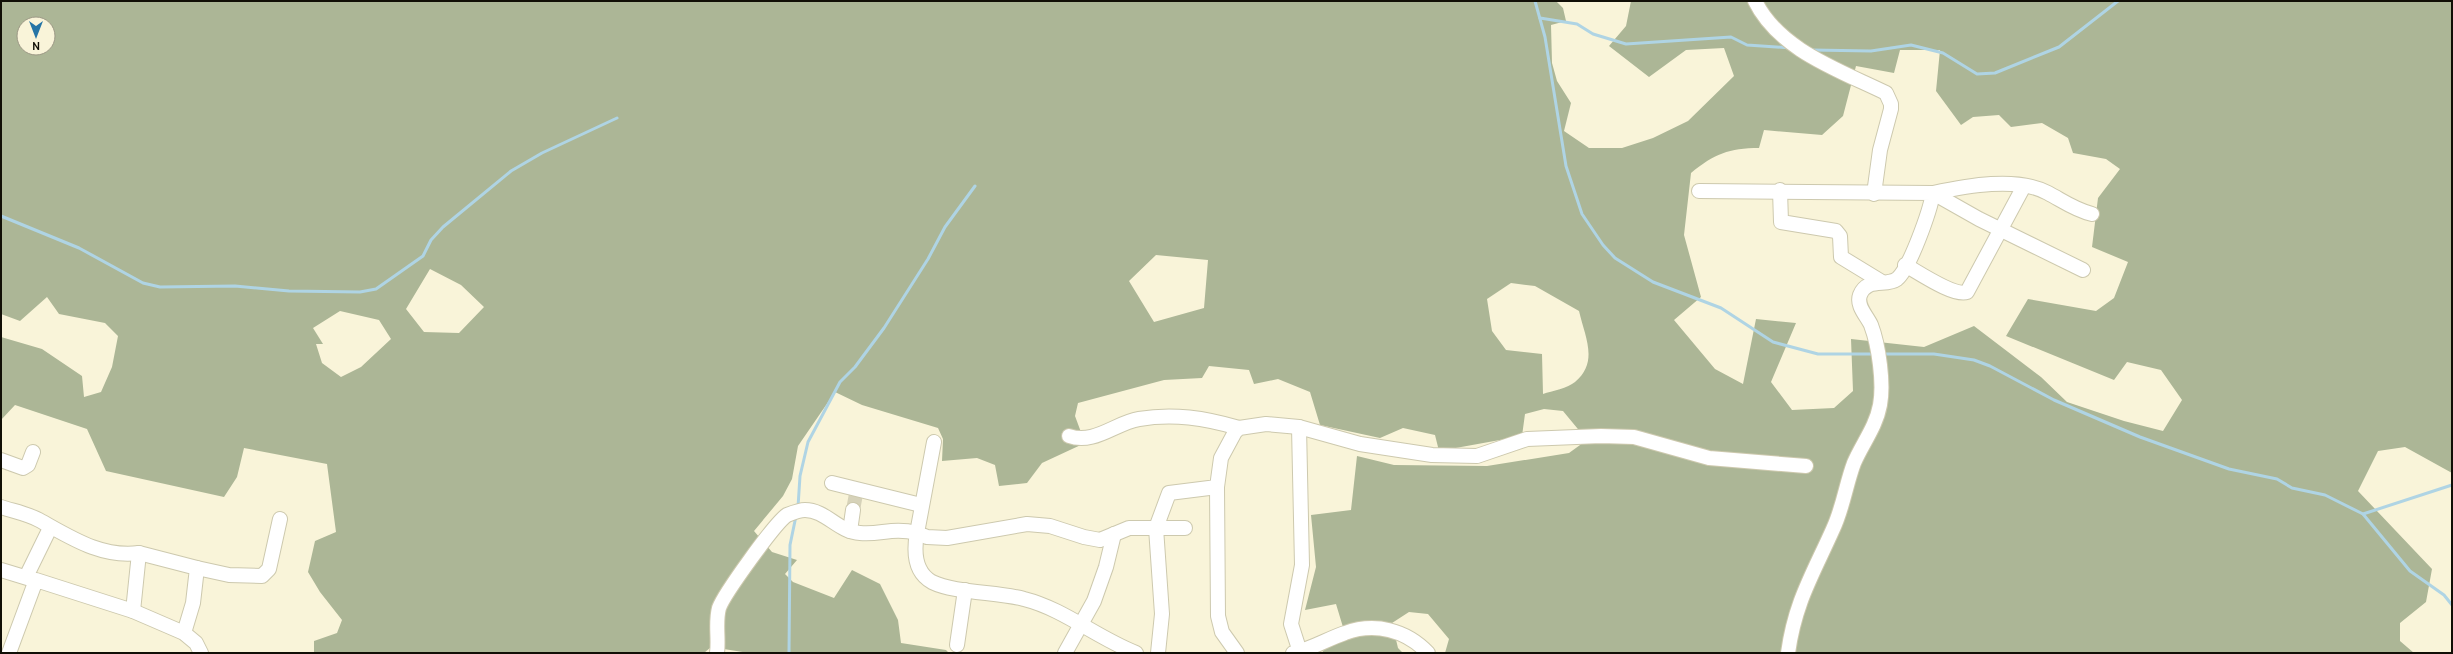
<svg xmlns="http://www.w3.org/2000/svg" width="2453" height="654" viewBox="0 0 2453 654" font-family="Cabin,sans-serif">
  <rect width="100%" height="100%" fill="#f9f4d9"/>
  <path fill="#acb696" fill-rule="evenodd" d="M 1,1 L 1556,1 L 1563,8 L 1566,21 L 1551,25 L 1552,63 L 1557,81 L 1571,103 L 1564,131 L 1589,148 L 1622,148 L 1653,138 L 1688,121 L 1734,76 L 1724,48 L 1686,50 L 1649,77 L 1609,46 L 1626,26 L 1631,1 L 2452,1 L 2452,473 L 2405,447 L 2378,451 L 2358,491 L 2432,569 L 2426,602 L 2400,623 L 2400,641 L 2414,653 L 1445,653 L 1449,639 L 1428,614 L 1409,612 L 1392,623 L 1398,648 L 1403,653 L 1322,653 L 1324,649 L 1346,637 L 1336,604 L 1305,610 L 1316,567 L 1311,515 L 1351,510 L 1357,456 L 1394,465 L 1487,466 L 1569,453 L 1587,440 L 1563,411 L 1544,409 L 1525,414 L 1522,436 L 1439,451 L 1435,435 L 1403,428 L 1380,438 L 1320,425 L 1310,392 L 1278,379 L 1254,384 L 1249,370 L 1209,366 L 1202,378 L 1164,380 L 1078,403 L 1075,416 L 1085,443 L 1042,463 L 1027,483 L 999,486 L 995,465 L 977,458 L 942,461 L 943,439 L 938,428 L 862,405 L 835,392 L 798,446 L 792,479 L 783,496 L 754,531 L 772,552 L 797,560 L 785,574 L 793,582 L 834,598 L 852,570 L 880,584 L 898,620 L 901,643 L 946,650 L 949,653 L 749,653 L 711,647 L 704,653 L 314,653 L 314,641 L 337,633 L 342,620 L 320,592 L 308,572 L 315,541 L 336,532 L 327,464 L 244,448 L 237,477 L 224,497 L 106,471 L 87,429 L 15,405 L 1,420 L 1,337 L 42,349 L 82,376 L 84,397 L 101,392 L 112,367 L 118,336 L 105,323 L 59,314 L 47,297 L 20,321 L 1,314 ZM 24,24 L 48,24 L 48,48 L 24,48 ZM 1900,50 L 1940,50 L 1936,91 L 1961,125 L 1973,117 L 1999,115 L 2011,127 L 2042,123 L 2068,138 L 2073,153 L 2106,159 L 2120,169 L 2098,198 L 2092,247 L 2128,262 L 2114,298 L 2096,311 L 2028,299 L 2006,336 L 2114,380 L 2127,362 L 2161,370 L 2182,400 L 2163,431 L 2124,421 L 2067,402 L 2041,377 L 1974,326 L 1924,347 L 1851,339 L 1853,391 L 1834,408 L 1792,410 L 1771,382 L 1796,323 L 1756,319 L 1743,384 L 1715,369 L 1674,320 L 1701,297 L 1684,235 L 1691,173 C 1714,154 1729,148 1759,148 L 1764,130 L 1822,135 L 1843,116 L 1856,66 L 1894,73 ZM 1156,255 L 1208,260 L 1204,308 L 1154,322 L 1129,281 ZM 430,269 L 461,285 L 484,307 L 459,333 L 424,332 L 406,309 ZM 1511,283 L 1535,286 L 1579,311 C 1585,337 1599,362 1575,382 C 1568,388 1552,391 1543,394 L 1542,354 L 1506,350 L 1492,331 L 1487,299 ZM 340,311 L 379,320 L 391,339 L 361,367 L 341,377 L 322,363 L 316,344 L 323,344 L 313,328 Z"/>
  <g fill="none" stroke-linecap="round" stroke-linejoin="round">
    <g stroke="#afd4e4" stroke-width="3">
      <polyline points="1535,1 1545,37 1566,166 1582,214 1603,245 1615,258 1653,282 1721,308 1773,342 1818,354 1874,354"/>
      <polyline points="1540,18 1577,24 1593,34 1626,44 1731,37 1747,45 1791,48"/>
      <polyline points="1812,50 1871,51 1911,45 1943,53 1977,74 1995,73 2059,47 2118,1"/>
      <polyline points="1,216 79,248 143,283 160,287 235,286 289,291 360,292 376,289 423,256 431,240 443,227 511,171 542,153 617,118"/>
      <polyline points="1881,354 1934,354 1974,360 1990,366 2054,400 2140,437 2229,469 2277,479 2292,488 2325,495 2363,514 2410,571 2444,595 2452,605"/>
      <polyline points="798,507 800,476 808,442 840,382 855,367 884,328 928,259 945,227 975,186"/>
      <polyline points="2363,514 2452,485"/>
      <polyline points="789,653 790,545 796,516"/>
    </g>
    <polyline stroke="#d6d2b9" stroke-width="14" stroke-dasharray="14 7" stroke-linecap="butt" points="853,510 856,494"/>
    <g stroke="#cdc9ae" stroke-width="16">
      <g id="minor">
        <path d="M 1755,1 C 1779,50 1839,70 1886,93 L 1891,104 L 1891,109 L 1880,150 L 1874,194"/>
        <polyline points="1780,190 1781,222 1836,231 1840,236 1841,257 1882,282"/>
        <path d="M 1699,191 L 1933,193 C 1930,211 1910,268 1897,279 C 1886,287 1867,277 1860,295 C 1856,306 1867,316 1871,325 C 1879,346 1884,384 1880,405 C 1876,427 1862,444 1854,463 C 1846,484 1843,508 1833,529 C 1813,574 1795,602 1788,653"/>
        <polyline points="1933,193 1979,219 2083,270"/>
        <path d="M 1933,193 C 1966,186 2017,176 2048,193 C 2063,201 2075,210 2092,214"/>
        <path d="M 1905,265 C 1918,272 1954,297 1967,292 L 2024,186"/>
        <polyline points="1299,427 1302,565 1291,624 1300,652"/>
        <path d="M 1069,436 C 1094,445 1115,423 1139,419 C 1173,413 1205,418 1239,428"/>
        <polyline points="934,442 917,533 927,537 947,538 1027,524 1050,526 1084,537 1100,540 1129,528 1156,528 1169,493 1217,487 1221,458 1235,432 1239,428 1266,424 1299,427 1360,444 1432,455 1477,456 1527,439 1601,436 1634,437 1709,458 1806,466"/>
        <polyline points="1,460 23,468 28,465 33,452"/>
        <polyline points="832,483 921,505"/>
        <polyline points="1217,487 1218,616 1222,632 1237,653"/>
        <path d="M 1,507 C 13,511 28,514 39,520 C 70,537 101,558 139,553 L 197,568 L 193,603 L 184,633"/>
        <polyline points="850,531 853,510"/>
        <polyline points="197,568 229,575 262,576 269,569 280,519"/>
        <polyline points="1,570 34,580"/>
        <polyline points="26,577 50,528"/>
        <polyline points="133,611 139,553"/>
        <polyline points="957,645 965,590"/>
        <polyline points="9,653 36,580 133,611 184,633 196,643 201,653"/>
        <path d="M 717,653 C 719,638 715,623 719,608 C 724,594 775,523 787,515 C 792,513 800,510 805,510 C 826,510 838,532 860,533 C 881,535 892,527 917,533 C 914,550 914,572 932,582 C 954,593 999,592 1024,599 C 1064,609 1097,638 1136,653"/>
        <polyline points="1065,653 1094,601 1106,567 1114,534"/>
        <polyline points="1158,653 1162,614 1156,528 1185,528"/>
        <path d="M 1293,653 C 1312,649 1327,639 1345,633 C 1375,622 1406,630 1428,653"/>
      </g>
    </g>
    <use href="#minor" stroke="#fff" stroke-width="14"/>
  </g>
  <rect width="2453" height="654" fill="none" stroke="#110f06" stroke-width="4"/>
  <g transform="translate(36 36) rotate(180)"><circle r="19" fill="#f9f4d9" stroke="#9c9885"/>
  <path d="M0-3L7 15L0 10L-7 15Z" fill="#2675a6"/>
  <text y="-6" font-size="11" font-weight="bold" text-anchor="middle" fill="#110f06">N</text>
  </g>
</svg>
